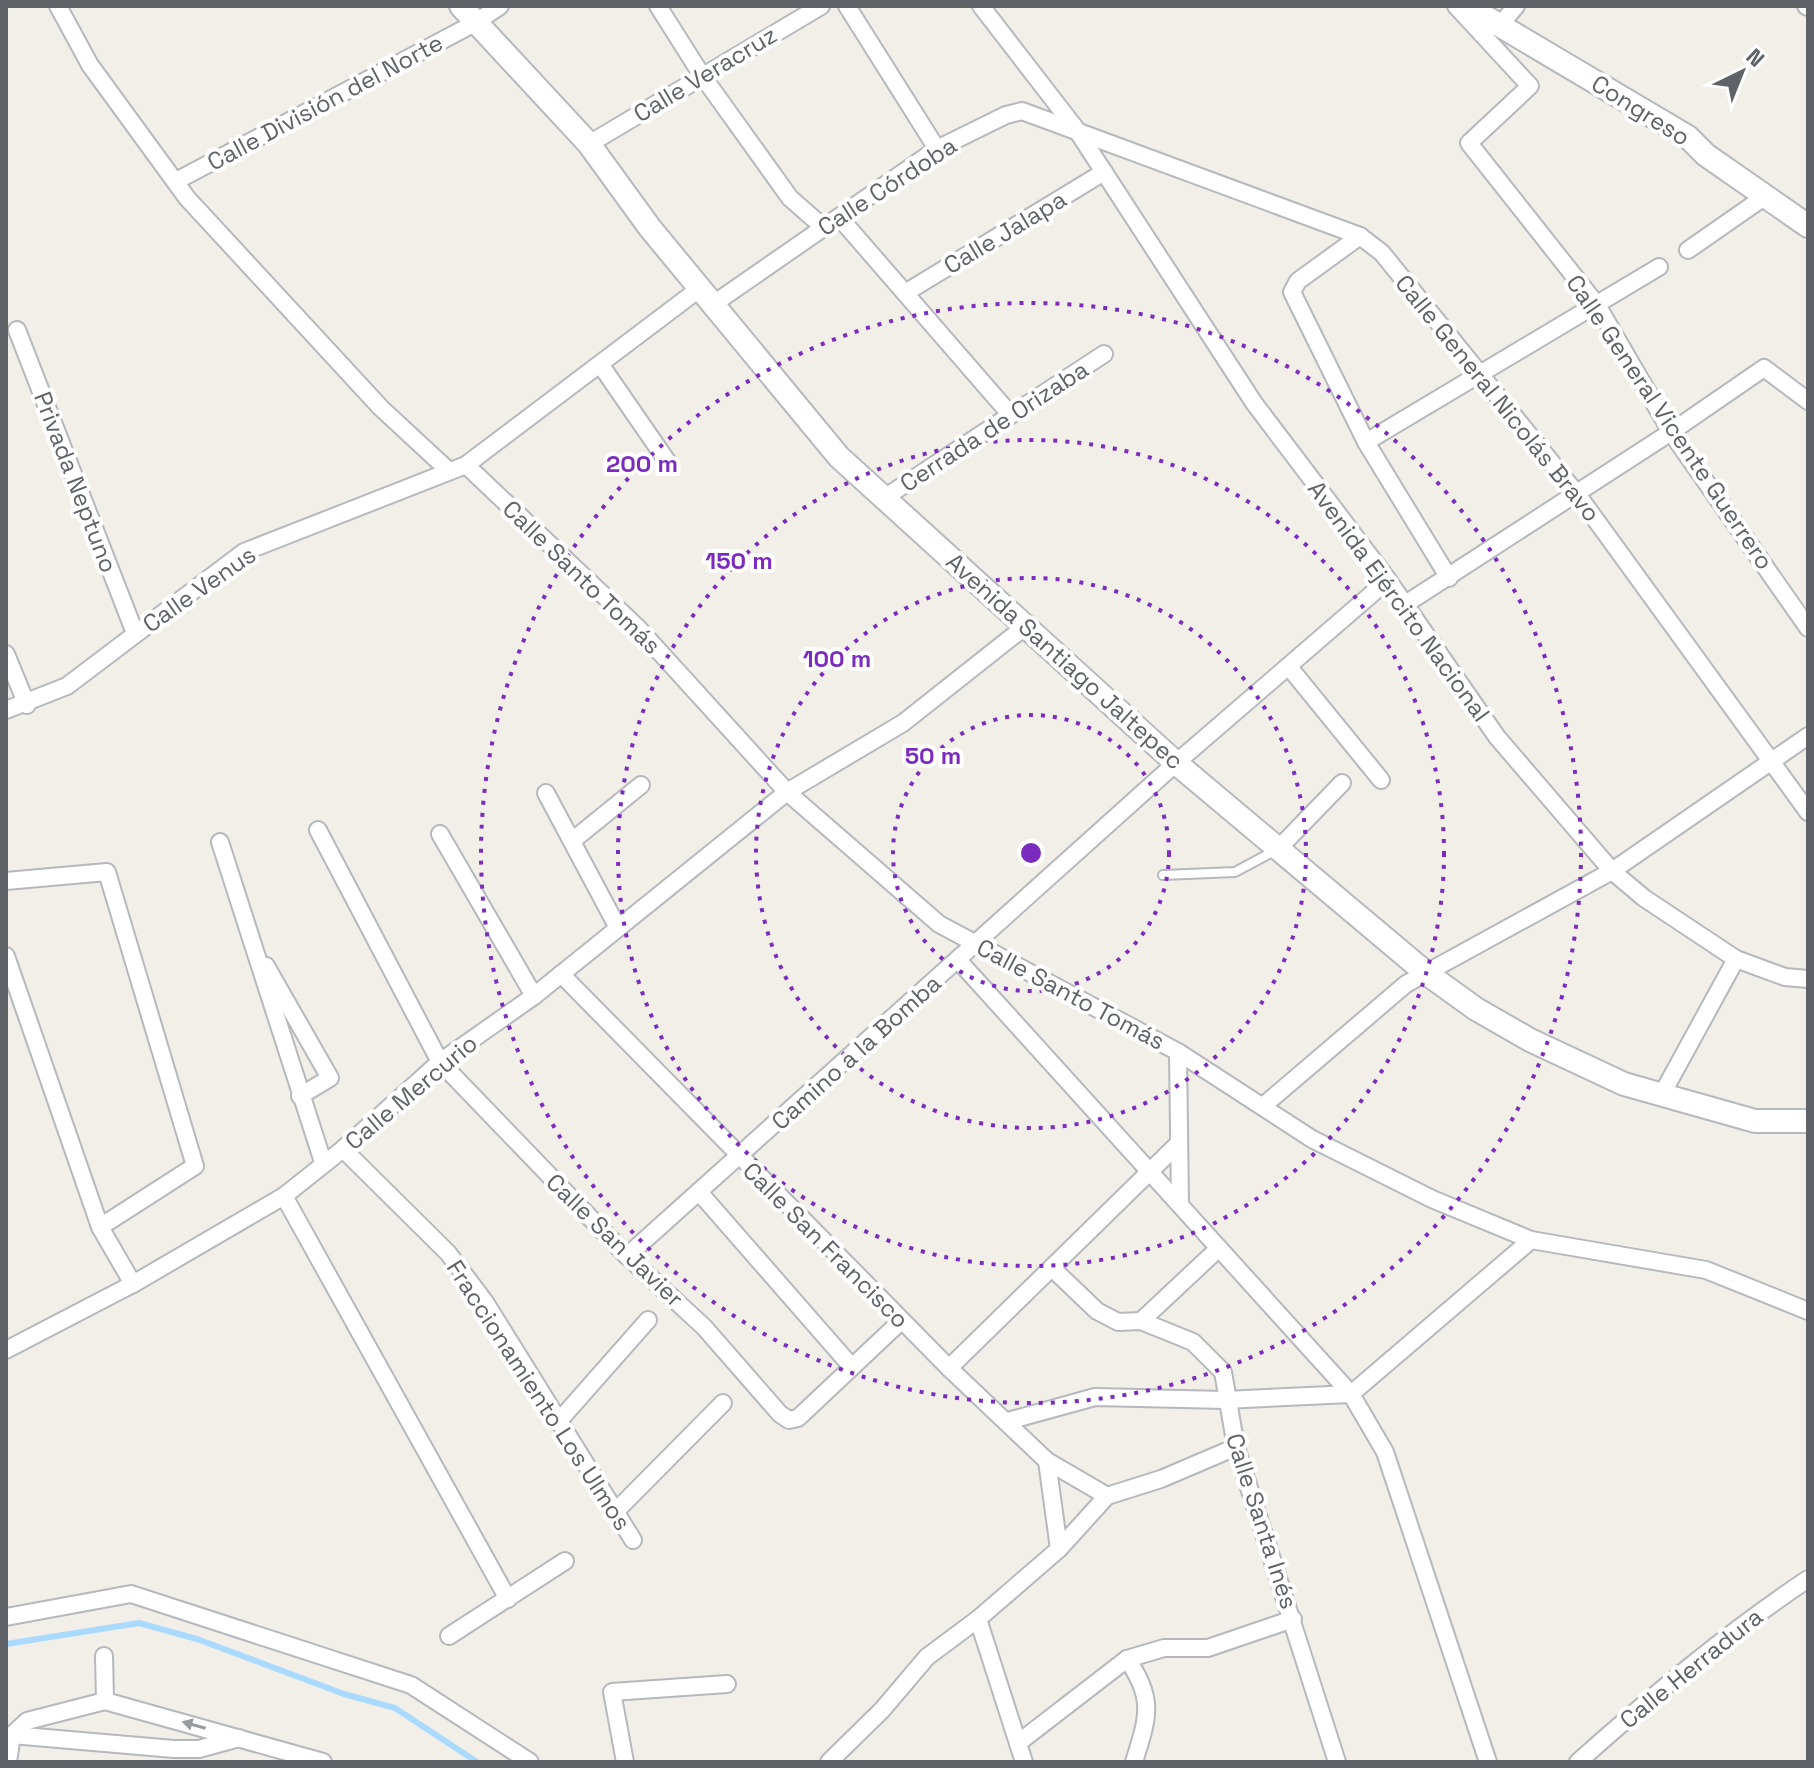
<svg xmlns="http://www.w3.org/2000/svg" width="1814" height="1768" viewBox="0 0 1814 1768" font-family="'Space Grotesk',sans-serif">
  <rect width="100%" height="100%" fill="#f1efe8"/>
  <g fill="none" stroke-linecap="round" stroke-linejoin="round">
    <polyline stroke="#aadaff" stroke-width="6" points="6,1644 139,1623 197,1639 344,1694 395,1708 477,1762"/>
    <g stroke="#b5b8bc" stroke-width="12">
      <polyline id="service" points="1163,875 1235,872 1276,850"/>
    </g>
    <g stroke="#b5b8bc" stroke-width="20">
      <g id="minor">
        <polyline points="58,6 90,65 187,198 381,408 449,471"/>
        <polyline points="658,6 701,74 790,198 823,227"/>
        <polyline points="847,6 937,149"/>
        <polyline points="981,6 1076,129 1254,403 1388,580 1497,737 1612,871 1644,898 1736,959 1785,977 1808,979"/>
        <polyline points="1456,6 1530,86 1469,143 1597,305 1671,432 1808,628"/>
        <polyline points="1806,6 1808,7"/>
        <polyline points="1501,24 1516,6"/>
        <polyline points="589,144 821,6"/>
        <polyline points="176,181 475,23 500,6"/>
        <polyline points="839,217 1009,413"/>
        <polyline points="1360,236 1298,281 1292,292 1366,442 1449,578"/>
        <polyline points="1688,250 1767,195"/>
        <polyline points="905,293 1104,172"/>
        <polyline points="712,305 937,149 1006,115 1022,111 1360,236 1382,253 1577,494 1808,812"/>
        <polyline points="17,330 135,633"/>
        <polyline points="600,364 669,464"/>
        <polyline points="1366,442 1659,267"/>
        <polyline points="466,465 637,627 787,792 939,924 1178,1052 1312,1139 1432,1199 1531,1240 1706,1270 1808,1311"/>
        <polyline points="884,498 1104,354"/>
        <polyline points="1404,605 1671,432 1764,368 1808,401"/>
        <polyline points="6,654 27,705"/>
        <polyline points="1289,667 1381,780"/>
        <polyline points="6,710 67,686 244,552 466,465 699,289"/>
        <polyline points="546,793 618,928"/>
        <polyline points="318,830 440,1062 627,1256 704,1327 780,1414 789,1420 798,1418 901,1321"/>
        <polyline points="440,834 534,996"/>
        <polyline points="572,841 641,785"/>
        <polyline points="220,842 323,1162"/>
        <polyline points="1278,849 1342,783"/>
        <polyline points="6,881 107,872 195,1166 100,1227"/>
        <polyline points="6,956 100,1227 133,1284"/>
        <polyline points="958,960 1351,1394 1385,1452 1488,1762"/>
        <polyline points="266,966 330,1078 300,1096"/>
        <polyline points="561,974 949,1368 1047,1461 1107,1496"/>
        <polyline points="1178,1052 1180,1204"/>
        <polyline points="1661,1096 1736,959"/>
        <polyline points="1263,1106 1406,984 1612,871 1808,736"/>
        <polyline points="343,1149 448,1253 485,1302 633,1540"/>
        <polyline points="699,1192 851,1366"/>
        <polyline points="284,1196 508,1599"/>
        <polyline points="627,1256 1176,763 1388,580"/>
        <polyline points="1052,1268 1097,1311 1118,1322 1141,1321 1193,1342 1223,1372 1236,1447 1337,1762"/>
        <polyline points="1141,1321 1219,1248"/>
        <polyline points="6,1350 133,1284 284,1196 343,1149 440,1062 534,996 787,792 903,723 1027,625"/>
        <polyline points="949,1368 1179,1143"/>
        <polyline points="1008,1421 1095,1397 1225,1400 1351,1394 1531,1240"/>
        <polyline points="558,1422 648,1320"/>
        <polyline points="1047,1461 1059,1549"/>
        <polyline points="615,1512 723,1403"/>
        <polyline points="6,1617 131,1594 411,1685 530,1762"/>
        <polyline points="978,1619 1024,1762"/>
        <polyline points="449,1636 565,1561"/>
        <polyline points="104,1656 105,1701"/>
        <path d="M 1127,1659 C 1155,1699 1148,1717 1134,1762"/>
        <polyline points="12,1735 174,1749 199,1749 239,1738"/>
        <polyline points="1018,1743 1127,1659 1164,1648 1208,1648 1293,1619"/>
        <polyline points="8,1762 12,1735 27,1721 105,1701 323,1762"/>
        <polyline points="625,1762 612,1692 727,1684"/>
        <polyline points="829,1762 882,1710 927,1657 978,1619 1059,1549 1107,1496 1161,1479 1236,1447"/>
        <path d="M 1578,1762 C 1651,1697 1727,1633 1808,1579"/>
      </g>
    </g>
    <g stroke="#b5b8bc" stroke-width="26">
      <g id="tertiary">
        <polyline points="461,6 589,144 650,228 839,457 1176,763 1426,973 1476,1009 1530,1040 1624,1084 1755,1121 1808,1121"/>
        <polyline points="1467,6 1688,137 1706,155 1808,226"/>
      </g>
    </g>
    <use href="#service" stroke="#fff" stroke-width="8"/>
    <use href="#minor" stroke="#fff" stroke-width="16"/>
    <use href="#tertiary" stroke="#fff" stroke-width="22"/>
  </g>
  <defs><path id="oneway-solid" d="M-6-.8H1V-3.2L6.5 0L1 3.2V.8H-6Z" transform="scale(2)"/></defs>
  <use fill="#979a9d" href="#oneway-solid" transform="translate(194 1725) rotate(-164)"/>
  <g fill="none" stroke="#7b2cbf" stroke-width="4" stroke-dasharray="4 8">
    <circle cx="1031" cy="853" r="138"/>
    <circle cx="1031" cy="853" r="275"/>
    <circle cx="1031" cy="853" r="413"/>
    <circle cx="1031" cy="853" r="550"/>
  </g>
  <g text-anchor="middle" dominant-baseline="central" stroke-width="8" stroke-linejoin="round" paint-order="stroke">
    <g font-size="24" fill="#5f6368" stroke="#fff">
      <text transform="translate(705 74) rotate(-31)">Calle Veracruz</text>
      <text transform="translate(325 102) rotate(-28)">Calle División del Norte</text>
      <text transform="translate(1641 110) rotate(32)">Congreso</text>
      <text transform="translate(887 186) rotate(-33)">Calle Córdoba</text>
      <text transform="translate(1005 232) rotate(-31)">Calle Jalapa</text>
      <text transform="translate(1498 398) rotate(51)">Calle General Nicolás Bravo</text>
      <text transform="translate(1670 422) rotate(56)">Calle General Vicente Guerrero</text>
      <text transform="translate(994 426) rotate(-33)">Cerrada de Orizaba</text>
      <text transform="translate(76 482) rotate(69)">Privada Neptuno</text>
      <text transform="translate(582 577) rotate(44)">Calle Santo Tomás</text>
      <text transform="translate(199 589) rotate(-35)">Calle Venus</text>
      <text transform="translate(1399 601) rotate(54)">Avenida Ejército Nacional</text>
      <text transform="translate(1065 661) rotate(42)">Avenida Santiago Jaltepec</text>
      <text transform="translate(1071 994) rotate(28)">Calle Santo Tomás</text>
      <text transform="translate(856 1052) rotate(-42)">Camino a la Bomba</text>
      <text transform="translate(411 1092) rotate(-40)">Calle Mercurio</text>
      <text transform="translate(615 1240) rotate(44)">Calle San Javier</text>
      <text transform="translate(826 1245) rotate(45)">Calle San Francisco</text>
      <text transform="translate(539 1395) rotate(57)">Fraccionamiento Los Ulmos</text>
      <text transform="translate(1262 1521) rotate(72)">Calle Santa Inés</text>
      <text transform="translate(1691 1668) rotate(-39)">Calle Herradura</text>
    </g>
  </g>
  <circle cx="1031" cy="853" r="12" fill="#7b2cbf" stroke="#fff" stroke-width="4"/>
  <g font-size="24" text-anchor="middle" font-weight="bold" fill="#7b2cbf" stroke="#fff" stroke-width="8" stroke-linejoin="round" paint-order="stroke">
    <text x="642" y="472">200 m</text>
    <text x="739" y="569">150 m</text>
    <text x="837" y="667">100 m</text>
    <text x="933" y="764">50 m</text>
  </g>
  <rect width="1814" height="1768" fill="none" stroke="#5f6368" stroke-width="16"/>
  <g transform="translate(1742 72) rotate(43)" stroke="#ffffff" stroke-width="6" paint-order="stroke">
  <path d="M0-6L14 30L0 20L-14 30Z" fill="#5f6368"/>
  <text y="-12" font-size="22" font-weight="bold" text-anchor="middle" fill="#5f6368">N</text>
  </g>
</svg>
